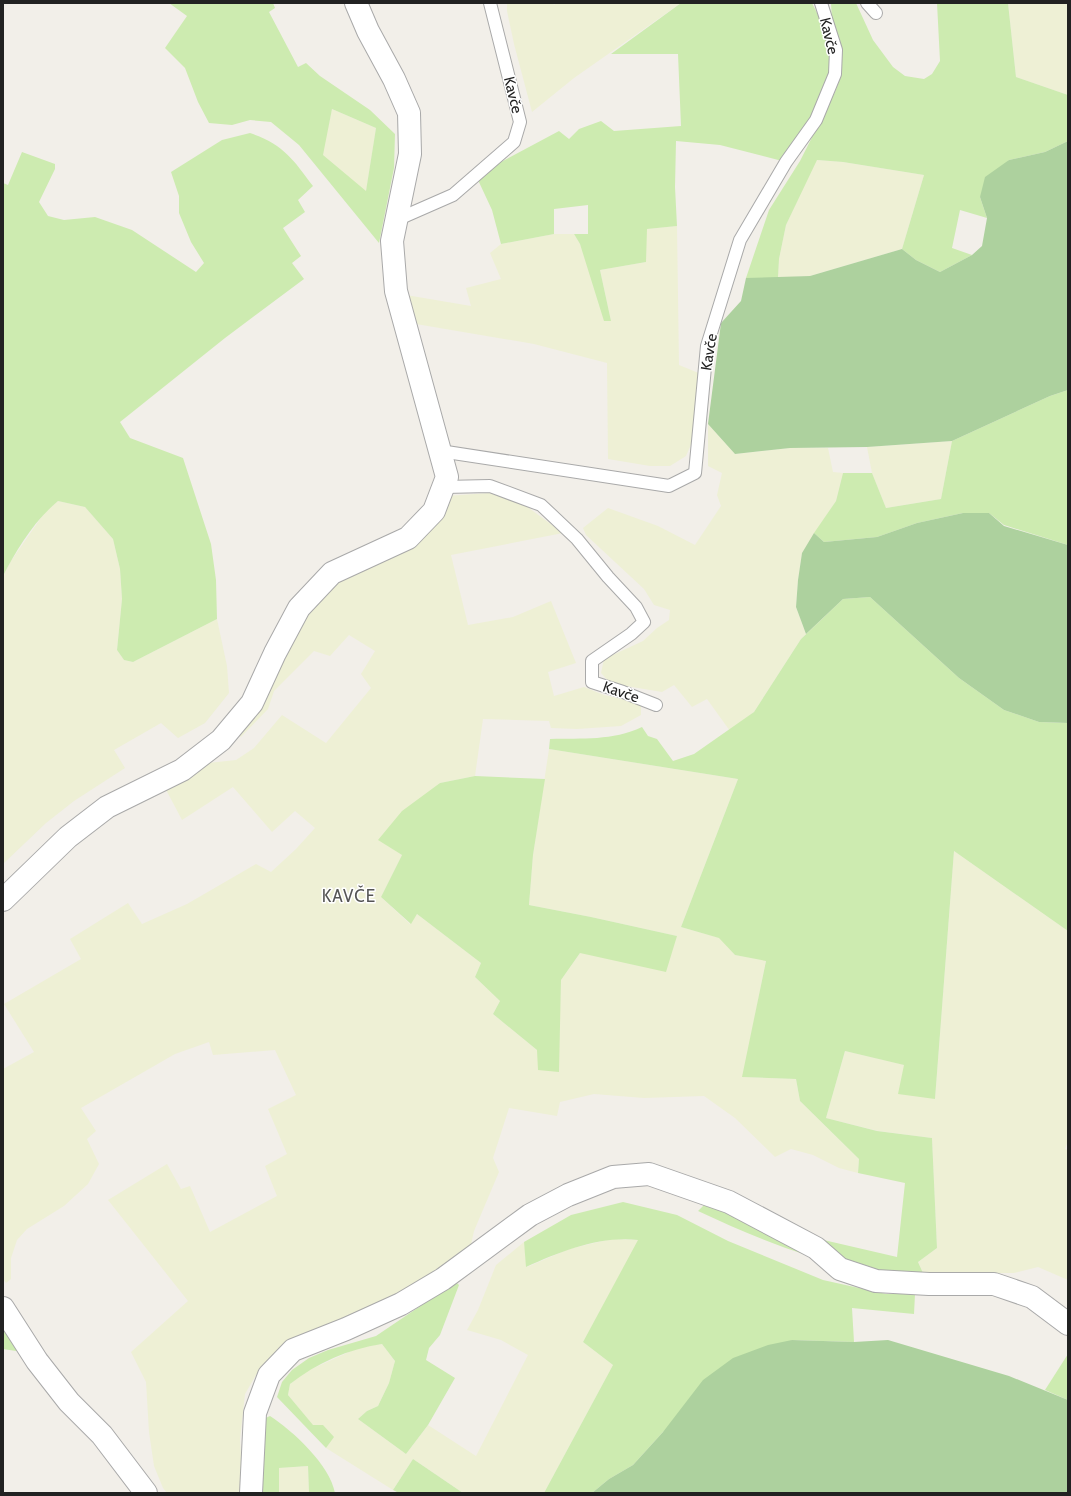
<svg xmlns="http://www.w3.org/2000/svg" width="1071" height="1496" viewBox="0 0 1071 1496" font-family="Cabin,sans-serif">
  <rect width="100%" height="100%" fill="#f2efe9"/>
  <g fill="#eef0d5">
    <polygon points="507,3 553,3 554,5 556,3 681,3 574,78 532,112 514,44 507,11"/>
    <polygon points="1008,3 1068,3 1068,95 1016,77"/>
    <polygon points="332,109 376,128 366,192 322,155"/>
    <polygon points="816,160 843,162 924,175 902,249 810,276 778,278 779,259 786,225"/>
    <polygon points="677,226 679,365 701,374 696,433 686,456 670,466 650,466 608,459 607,363 534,344 416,324 406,295 471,306 466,288 501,279 490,253 501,244 554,234 574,234 580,244 611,321 600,270 646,262 646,229"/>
    <polygon points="708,424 735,454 790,448 828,448 833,472 843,473 836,501 802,553 798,580 796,607 806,634 801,639 754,712 730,731 707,699 692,707 674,685 662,692 626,686 610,683 601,673 604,659 643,641 657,628 669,620 670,610 654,605 644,589 586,535 583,528 608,508 658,526 695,545 721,506 717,495 722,473 708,466"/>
    <polygon points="952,441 941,499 886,508 872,473 867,447"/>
    <polygon points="489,493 522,503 563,533 451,555 468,625 513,617 551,601 576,663 548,672 554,696 584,687 604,695 626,700 641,706 641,715 621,726 577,729 551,728 549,721 483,719 475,776 440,783 379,840 402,855 381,897 410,924 417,914 481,963 475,977 500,1001 493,1014 537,1050 558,1072 561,980 580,953 677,936 591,917 529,905 533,855 549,749 738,779 681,927 720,938 735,955 766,960 743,1077 796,1079 800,1101 859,1159 858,1173 839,1168 813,1155 791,1149 775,1157 735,1118 704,1096 644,1098 594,1094 560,1102 557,1116 509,1108 493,1158 499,1172 474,1231 469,1254 397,1299 275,1355 256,1375 245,1394 240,1439 243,1493 167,1493 163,1488 154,1466 149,1432 146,1382 131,1352 188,1301 108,1200 167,1164 181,1189 190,1186 210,1232 277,1196 265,1166 287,1154 268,1109 296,1095 275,1050 213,1055 209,1042 175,1054 81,1108 96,1131 87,1139 99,1164 88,1184 64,1206 27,1229 17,1240 11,1258 11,1279 6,1283 3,1279 3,1069 34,1052 4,1004 81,959 70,939 128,903 142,924 187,904 256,864 271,872 296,849 315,828 295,811 272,832 233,787 182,820 163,784 199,764 236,760 254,748 282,715 326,743 371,688 361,674 375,651 349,635 330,656 314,651 274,691 268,709 241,737 233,731 321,590 446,496"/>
    <polygon points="58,501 85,507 113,539 120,569 122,599 117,650 124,660 133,662 217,619 227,666 229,693 205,723 178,738 161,723 114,750 125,768 74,801 46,823 3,864 3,576 11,561 45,512"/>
    <polygon points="954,851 1068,931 1068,1141 1065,1149 1068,1150 1068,1280 1038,1267 1014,1273 923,1273 918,1262 937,1248 932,1138 878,1131 826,1118 845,1051 905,1065 926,1096 935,1099"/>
    <polygon points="611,1239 639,1240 583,1342 613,1365 544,1493 463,1493 413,1459 393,1490 326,1448 333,1437 313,1426 288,1395 290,1384 305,1372 360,1347 382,1344 395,1361 389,1383 378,1406 367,1411 358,1419 406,1454 428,1425 476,1456 528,1355 501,1340 467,1330 478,1310 496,1265 524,1242 527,1267 569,1249"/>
    <polygon points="308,1466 309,1493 279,1493 279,1468"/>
  </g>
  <g fill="#cdebb0" fill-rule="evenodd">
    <path d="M 169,3 L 273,3 L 275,8 L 269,12 L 298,67 L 306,63 L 320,76 L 370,110 L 395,134 L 394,168 L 379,243 L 299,145 L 271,122 L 250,120 L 232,125 L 209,123 L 198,102 L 185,68 L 165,48 L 187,16 ZM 332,109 L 376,128 L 366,191 L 323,155 Z"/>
    <path d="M 681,3 L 812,3 C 818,15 832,41 832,54 C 833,94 805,129 786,162 L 720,145 L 676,141 L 675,187 L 677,226 L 647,229 L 646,262 L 600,270 L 611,321 L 604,321 L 580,244 L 574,234 L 588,234 L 588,205 L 554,209 L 554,234 L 501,244 L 492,210 L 478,180 L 499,163 L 559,131 L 569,139 L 579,129 L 601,121 L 614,131 L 681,126 L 678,54 L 611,54 Z"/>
    <polygon points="831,3 856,3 873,40 893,67 905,76 924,79 932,74 940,61 937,3 1008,3 1016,77 1068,95 1068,141 1045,152 1009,160 980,197 987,218 960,210 952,248 972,255 940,272 916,260 902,249 924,175 843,162 817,160 786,225 779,259 778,278 746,278 769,210 800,161 835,92 842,73 842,55 832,21"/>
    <path d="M 250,133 C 283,144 293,159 313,186 L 298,200 L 305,212 L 283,228 L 301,256 L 292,263 L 304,279 L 225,338 L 120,422 L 130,438 L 183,458 L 211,544 L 216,580 L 217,619 L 133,662 L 124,660 L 117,650 L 122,599 L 120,569 L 113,539 L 85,507 L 58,501 C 34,521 17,549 3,576 L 3,183 L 8,185 L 22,152 L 55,164 L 55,169 L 39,202 L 48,216 L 64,220 L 95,217 L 132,230 L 196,272 L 204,263 L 191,242 L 179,213 L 179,196 L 171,172 L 222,140 Z"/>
    <polygon points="1068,390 1068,545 1004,525 989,513 963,513 917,523 877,537 824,542 814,533 836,501 843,473 872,473 886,508 941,499 952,441 1050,396"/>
    <path d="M 870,597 L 959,678 L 1004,710 L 1039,722 L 1068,723 L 1068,931 L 954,851 L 935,1099 L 898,1094 L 904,1065 L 845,1051 L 826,1118 L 877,1131 L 932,1138 L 937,1248 L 918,1262 L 923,1273 C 902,1272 880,1272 859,1268 C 802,1258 750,1235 698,1211 L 705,1204 L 802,1235 L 897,1257 L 905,1183 L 858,1173 L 859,1159 L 800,1101 L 796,1079 L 742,1077 L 766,961 L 735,955 L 719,938 L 681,927 L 738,779 L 549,749 L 550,739 C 583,738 612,741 642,727 L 648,736 L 657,739 L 673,761 L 694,754 L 754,712 L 801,639 L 843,599 Z"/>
    <polygon points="475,776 545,779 533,855 529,905 591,917 677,936 666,972 580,953 561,980 559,1072 538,1070 537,1050 493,1014 500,1001 475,977 481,963 417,914 411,924 381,897 402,855 378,840 402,811 440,783"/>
    <path d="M 623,1202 L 677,1215 L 728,1241 L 823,1280 L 886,1294 L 915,1294 L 914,1314 L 852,1308 L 854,1342 L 792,1340 L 663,1432 L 633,1465 L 609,1479 L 592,1493 L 544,1493 L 613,1365 L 583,1342 L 638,1240 C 599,1236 562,1251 526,1267 L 524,1242 L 571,1215 Z"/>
    <path d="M 456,1282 L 459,1285 L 440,1335 L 429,1348 L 426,1360 L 455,1378 L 428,1425 L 406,1454 L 358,1419 L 367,1411 L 378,1406 L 389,1383 L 395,1361 L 382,1344 C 348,1349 317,1363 290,1384 L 288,1395 L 313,1425 L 323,1425 L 334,1437 L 326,1448 L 277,1397 L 282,1382 L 292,1370 L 309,1358 L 328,1350 L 376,1336 Z"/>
    <polygon points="3,1321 20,1349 16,1351 3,1349"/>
    <polygon points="1068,1354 1068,1400 1045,1390"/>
    <path d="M 270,1416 C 293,1431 330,1465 335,1493 L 309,1493 L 308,1466 L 279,1468 L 279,1493 L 259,1493 L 261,1420 Z"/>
    <polygon points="413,1459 463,1493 399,1493 393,1490"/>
  </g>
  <g fill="#add19e">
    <polygon points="1068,141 1068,390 1050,396 952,441 867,447 790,448 735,454 708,424 721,323 741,301 746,278 810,276 902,249 916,260 940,272 972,255 982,246 987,218 980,197 985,177 1009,160 1045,152"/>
    <polygon points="963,513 989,513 1004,526 1068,545 1068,723 1039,722 1004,710 959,678 870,597 843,599 806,634 796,607 798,580 802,553 814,533 824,542 877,537 917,523"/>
    <polygon points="792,1340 854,1342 888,1340 1009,1376 1068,1400 1068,1493 592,1493 609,1479 633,1465 663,1432 703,1380 733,1358 768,1345"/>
  </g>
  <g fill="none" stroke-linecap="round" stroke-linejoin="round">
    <g stroke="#a9a9a9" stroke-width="14">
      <g id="service">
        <polyline points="867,3 876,13"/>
        <polyline points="396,220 453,195 514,142 520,122 490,3"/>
        <polyline points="440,451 669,486 695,473 707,346 740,240 786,162 816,120 835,74 836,50 821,3"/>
        <polyline points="444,487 490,486 541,505 577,539 608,577 636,607 644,622 631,634 592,661 592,682 623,692 656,705"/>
      </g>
    </g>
    <g stroke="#a9a9a9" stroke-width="24">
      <g id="minor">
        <polyline points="3,900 68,837 107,807 182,770 221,740 252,703 275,653 299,608 332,573 408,538 434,511 447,477 396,291 392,241 410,154 409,113 394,79 368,31 356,3"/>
        <polyline points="3,1308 37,1361 69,1402 102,1435 146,1493"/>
        <polyline points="251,1493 255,1413 269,1375 293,1350 346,1329 401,1304 443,1279 530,1215 568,1195 613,1177 649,1174 729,1202 816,1248 840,1269 876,1281 929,1284 994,1284 1032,1297 1068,1324"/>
      </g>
    </g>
    <use href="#service" stroke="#fff" stroke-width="12"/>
    <use href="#minor" stroke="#fff" stroke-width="22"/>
  </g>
  <g text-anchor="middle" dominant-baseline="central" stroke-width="3" stroke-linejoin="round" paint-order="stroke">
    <g font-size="15" fill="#222" stroke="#fff">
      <text transform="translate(829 36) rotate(76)">Kavče</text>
      <text transform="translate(513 95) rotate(76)">Kavče</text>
      <text transform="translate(709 352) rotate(-81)">Kavče</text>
      <text transform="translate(621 692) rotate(19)">Kavče</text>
    </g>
    <g font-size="17" letter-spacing="1" fill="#555" stroke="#fff">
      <text x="349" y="896">KAVČE</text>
    </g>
  </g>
  <rect width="1071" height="1496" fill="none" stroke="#222222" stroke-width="8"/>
</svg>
